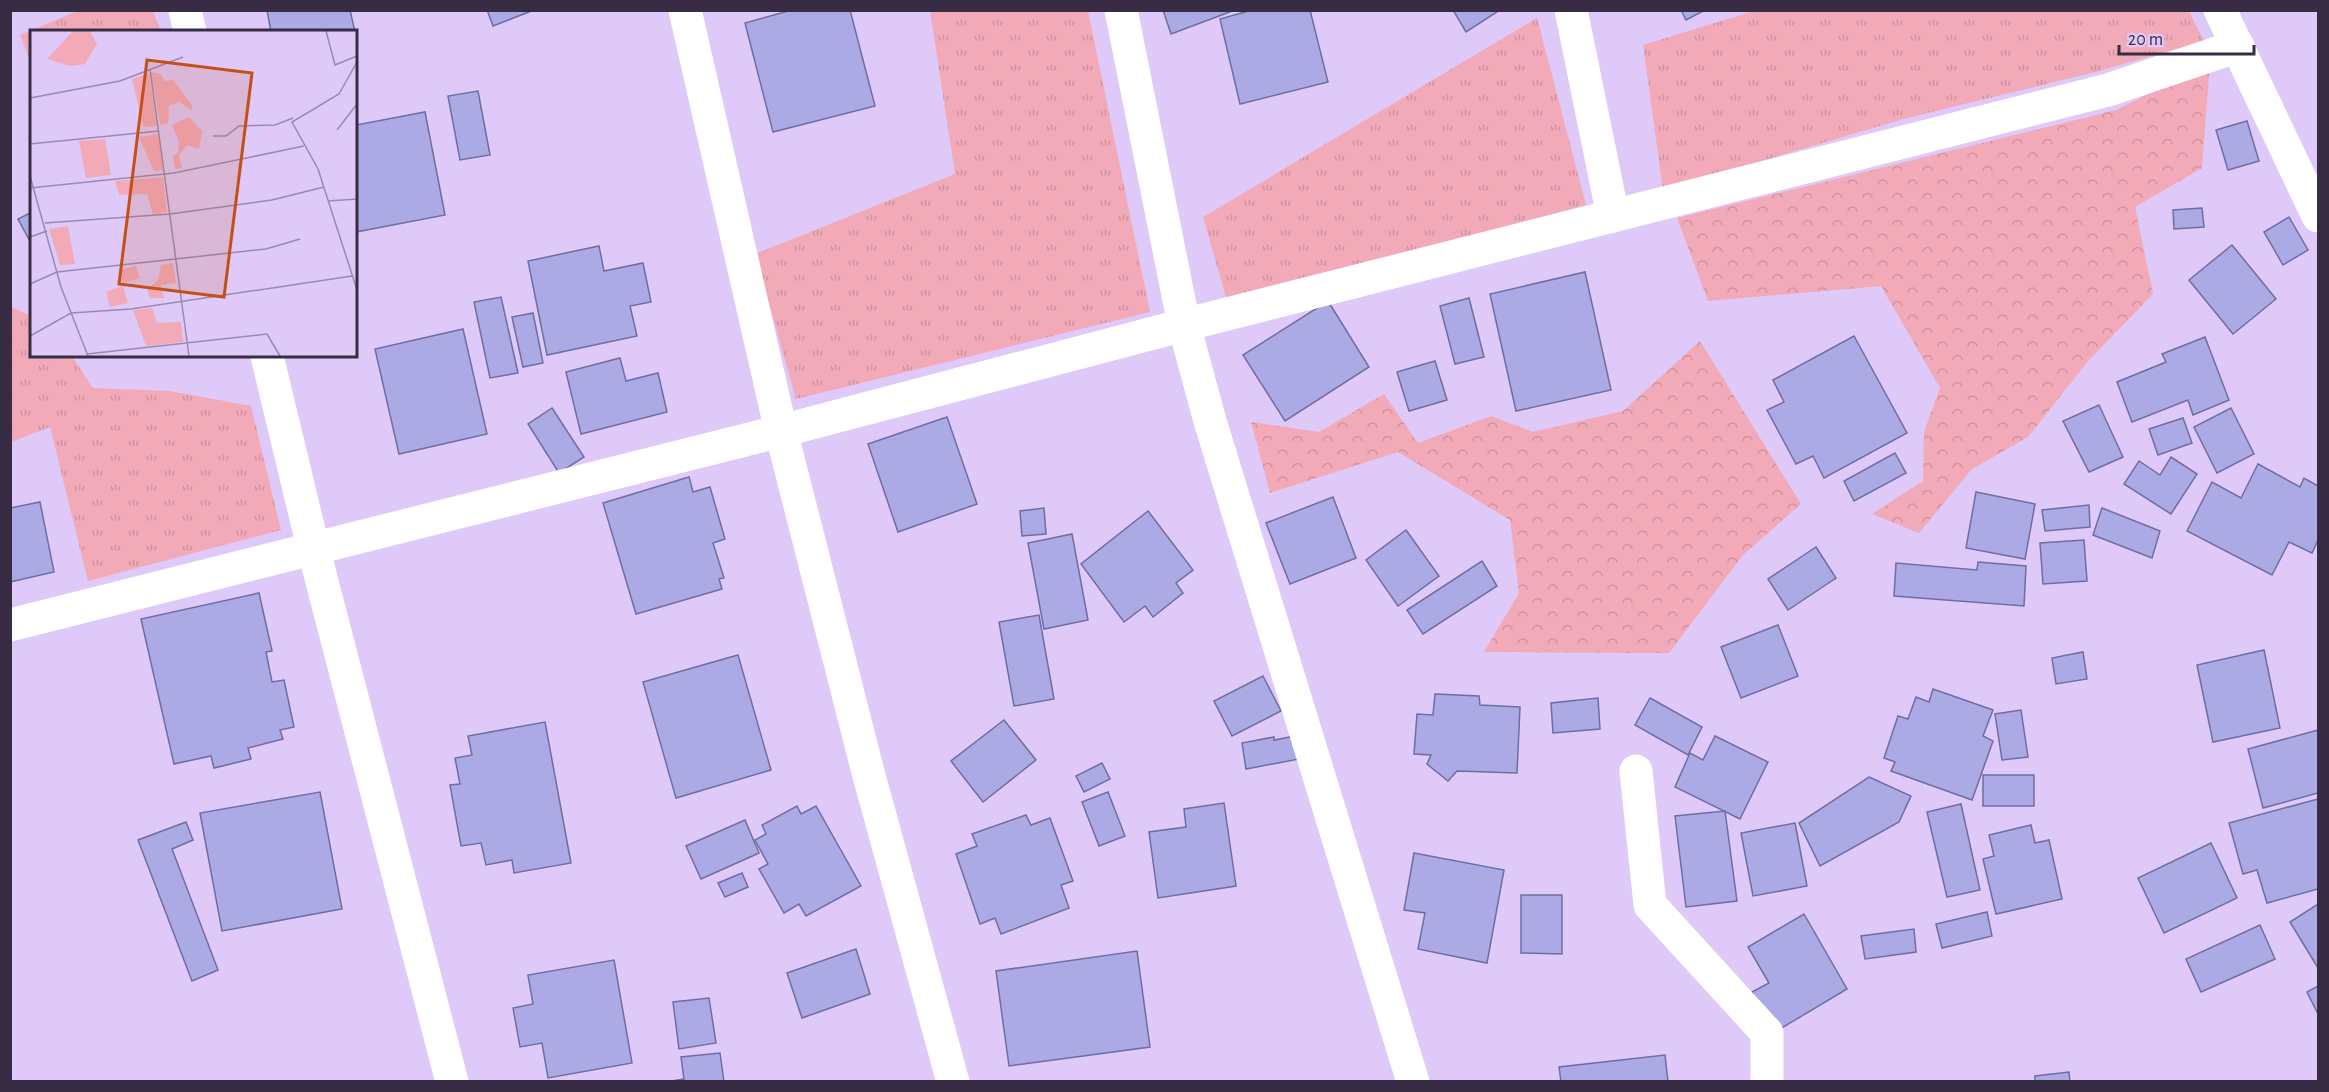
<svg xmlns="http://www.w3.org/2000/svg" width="2329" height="1092" viewBox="0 0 2329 1092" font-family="'Alegreya Sans',sans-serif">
  <defs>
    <pattern id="grass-tufts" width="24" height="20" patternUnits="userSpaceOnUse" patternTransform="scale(1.5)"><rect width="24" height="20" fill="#f2aab9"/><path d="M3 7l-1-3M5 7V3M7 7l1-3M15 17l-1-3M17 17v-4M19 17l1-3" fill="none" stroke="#d092a0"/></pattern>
    <pattern id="forest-crowns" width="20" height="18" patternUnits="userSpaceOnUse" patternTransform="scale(1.5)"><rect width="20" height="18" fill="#f2aab9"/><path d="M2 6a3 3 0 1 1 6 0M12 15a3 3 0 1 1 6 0" fill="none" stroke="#d092a0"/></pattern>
  </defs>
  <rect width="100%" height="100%" fill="#dec9f8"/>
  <g fill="url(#grass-tufts)">
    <polygon points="80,10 153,11 161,31 32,32 31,63 20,35"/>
    <polygon points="1757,10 2189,11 2204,41 2099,71 1907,118 1663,190 1643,45"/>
    <polygon points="930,11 1088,11 1150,312 796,399 755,254 955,174"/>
    <polygon points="1537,18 1586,205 1227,301 1203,217"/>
    <polygon points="11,307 31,316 32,356 72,356 93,388 170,391 251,406 281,530 88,581 50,427 11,442"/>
  </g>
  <g fill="url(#forest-crowns)">
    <polygon points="2210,63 2202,168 2135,207 2153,294 2089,360 2028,437 1972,469 1919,533 1872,514 1923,481 1924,432 1940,388 1881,286 1708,301 1677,218 2116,110"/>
    <polygon points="1700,341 1801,504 1743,555 1669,653 1484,652 1519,593 1510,520 1398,452 1270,493 1251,422 1319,432 1384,394 1418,443 1491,416 1533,432 1623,411"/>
  </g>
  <g fill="#acaae5" stroke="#6f6da3" stroke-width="1.5">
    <polygon points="267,10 350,10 355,32 271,32"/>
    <polygon points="487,10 534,10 493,26"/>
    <polygon points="792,10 850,10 875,106 773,132 745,23"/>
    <polygon points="1163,10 1235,10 1171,34"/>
    <polygon points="1252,10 1310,10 1328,82 1240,104 1220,19"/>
    <polygon points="1453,10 1500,10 1466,32"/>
    <polygon points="1681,10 1705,10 1686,20"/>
    <polygon points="478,91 490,155 460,160 448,96"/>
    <polygon points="425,112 445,215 356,232 356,125"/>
    <polygon points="2247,121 2259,161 2228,170 2216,130"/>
    <polygon points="2202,208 2204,227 2174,229 2173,210"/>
    <polygon points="32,212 32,245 18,219"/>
    <polygon points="2289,217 2308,250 2283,265 2264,232"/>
    <polygon points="2232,245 2276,299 2233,334 2189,280"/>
    <polygon points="599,246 604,271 643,263 651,302 630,306 637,336 547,355 528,261"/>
    <polygon points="1585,272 1611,390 1516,411 1490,294"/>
    <polygon points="501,297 518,373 490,378 474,302"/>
    <polygon points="1469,298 1484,357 1455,364 1440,306"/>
    <polygon points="1328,301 1369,367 1285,421 1243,355"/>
    <polygon points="533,313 543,363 523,367 512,317"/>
    <polygon points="463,329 487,434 399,454 375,349"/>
    <polygon points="1854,336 1907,433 1824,478 1813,456 1796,464 1767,410 1784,402 1773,380"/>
    <polygon points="2205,337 2229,400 2193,415 2188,400 2132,422 2117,382 2166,362 2162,354"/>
    <polygon points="620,358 626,381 658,373 667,412 581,434 566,372"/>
    <polygon points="1435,361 1447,400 1409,411 1397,372"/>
    <polygon points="2099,405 2123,457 2089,472 2063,421"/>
    <polygon points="552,408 584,457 559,473 528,424"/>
    <polygon points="2231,408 2254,454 2217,473 2194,427"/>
    <polygon points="947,417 977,504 898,532 868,444"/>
    <polygon points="2183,418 2192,443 2158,455 2149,429"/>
    <polygon points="1895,453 1906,473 1854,501 1844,481"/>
    <polygon points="2171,457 2197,474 2171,514 2124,484 2139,461 2160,475"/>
    <polygon points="2258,464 2300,487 2304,478 2318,486 2318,540 2312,553 2289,542 2272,575 2187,531 2212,482 2241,498"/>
    <polygon points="689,477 693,492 710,487 725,539 713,543 724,578 719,579 722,589 636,614 603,503"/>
    <polygon points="1976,492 2035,504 2025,559 1966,548"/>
    <polygon points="1333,497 1356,558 1290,584 1266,523"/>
    <polygon points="40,502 54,572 10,582 10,508"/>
    <polygon points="2089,505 2090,527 2045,531 2042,510"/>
    <polygon points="1044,508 1046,534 1022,536 1020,511"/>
    <polygon points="2102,508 2160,531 2152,558 2093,535"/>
    <polygon points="1148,511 1193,570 1176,583 1183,593 1153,617 1145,606 1124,622 1081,564"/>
    <polygon points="1406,530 1439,576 1398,606 1366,560"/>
    <polygon points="1072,534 1088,620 1044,629 1028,543"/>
    <polygon points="2084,540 2087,581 2043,584 2040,543"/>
    <polygon points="1816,547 1836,578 1788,610 1768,579"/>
    <polygon points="1482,561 1497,586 1423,634 1407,610"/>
    <polygon points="1978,562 2026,566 2024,606 1894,596 1896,563 1977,570"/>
    <polygon points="259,593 272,651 266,652 272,682 284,680 294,727 280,730 283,739 248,748 251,759 214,768 211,756 174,764 141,619"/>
    <polygon points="1039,615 1054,699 1014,706 999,622"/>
    <polygon points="1778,625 1798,676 1741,698 1721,647"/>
    <polygon points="2264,650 2280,728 2213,742 2197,665"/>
    <polygon points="2083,652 2087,679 2056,684 2052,658"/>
    <polygon points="738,655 771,770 676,798 643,682"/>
    <polygon points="1263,676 1281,711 1232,736 1214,701"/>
    <polygon points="1933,689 1993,710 1983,736 1993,741 1972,800 1891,771 1895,762 1884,758 1898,716 1908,719 1916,697 1929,702"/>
    <polygon points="1435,694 1479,696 1480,705 1520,707 1517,773 1457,771 1448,781 1427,764 1431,755 1414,754 1417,714 1433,715"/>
    <polygon points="1598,698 1600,729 1553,733 1551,703"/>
    <polygon points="1650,698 1702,727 1688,755 1635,725"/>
    <polygon points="2021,710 2028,757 2002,760 1995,714"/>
    <polygon points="1004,720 1036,760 983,802 951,761"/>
    <polygon points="545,722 571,863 514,873 512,860 486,865 481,843 461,846 450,785 460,784 455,758 472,755 468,736"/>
    <polygon points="2318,730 2318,793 2263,808 2248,749"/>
    <polygon points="1296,736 1299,759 1246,769 1242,743 1274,737 1274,740"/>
    <polygon points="1715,736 1768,762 1740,819 1675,787 1690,753 1703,760"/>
    <polygon points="1102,763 1110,779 1084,792 1076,776"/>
    <rect x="1983" y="775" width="51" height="31"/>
    <polygon points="1869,777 1911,796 1899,822 1820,866 1799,823"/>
    <polygon points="320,792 342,909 222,931 200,813"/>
    <polygon points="1108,792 1125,836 1099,846 1082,802"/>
    <polygon points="2318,799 2318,889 2267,903 2257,870 2243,874 2229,823"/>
    <polygon points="1224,803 1236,886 1158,898 1149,832 1186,827 1184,809"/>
    <polygon points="1961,804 1980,890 1947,897 1927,812"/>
    <polygon points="797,806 801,814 816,806 861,886 806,916 799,904 784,913 759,869 768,864 755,840 766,834 762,825"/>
    <polygon points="1725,811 1737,901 1686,907 1675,816"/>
    <polygon points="1026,815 1031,825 1050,818 1073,881 1061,885 1069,908 1001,934 995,918 980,924 956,854 977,846 972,834"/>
    <polygon points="745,820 759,853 701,879 686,846"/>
    <polygon points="186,822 193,840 172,849 218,970 192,981 138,840"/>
    <polygon points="1795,823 1807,886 1753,896 1741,833"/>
    <polygon points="2031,825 2035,843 2049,840 2062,899 1996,914 1983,859 1994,856 1989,835"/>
    <polygon points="2211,843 2237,898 2164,933 2138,878"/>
    <polygon points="1414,853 1504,870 1487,963 1418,949 1425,913 1404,910"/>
    <polygon points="742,873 748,887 725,897 718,883"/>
    <polygon points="1521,895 1562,895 1562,954 1521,953"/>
    <polygon points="2318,904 2318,968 2290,922"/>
    <polygon points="1987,912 1992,936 1942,948 1936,924"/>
    <polygon points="1804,914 1847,989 1775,1032 1752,992 1769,983 1748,947"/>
    <polygon points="2260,925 2275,959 2201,992 2186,959"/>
    <polygon points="1914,929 1916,952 1865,959 1861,936"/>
    <polygon points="856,949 870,994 802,1018 787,973"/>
    <polygon points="1137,951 1150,1047 1009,1066 996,971"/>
    <polygon points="614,960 632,1063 548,1078 542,1043 520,1047 513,1008 533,1004 528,975"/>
    <polygon points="2318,986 2318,1014 2307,992"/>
    <polygon points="709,998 716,1043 679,1049 673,1002"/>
    <polygon points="720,1053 724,1082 665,1082 684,1079 681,1057"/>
    <polygon points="1665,1055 1668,1082 1561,1082 1559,1067"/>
    <polygon points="2069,1072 2070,1082 2035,1082 2035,1076"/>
  </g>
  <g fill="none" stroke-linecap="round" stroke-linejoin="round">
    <g stroke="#fff" stroke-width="33">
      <polyline points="185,10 190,32"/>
      <polyline points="685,10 781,431 868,772 953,1082"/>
      <polyline points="1121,10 1184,325 1210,421 1413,1082"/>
      <polyline points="1571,10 1613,216"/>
      <polyline points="2220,10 2318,216"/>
      <polyline points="267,356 313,547 452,1082"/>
      <polyline points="10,625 781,431 1184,325 2108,90 2238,46"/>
      <polyline points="1636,771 1650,905 1767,1033 1767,1082"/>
    </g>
  </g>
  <g transform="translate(30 30)">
    <rect width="327" height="327" fill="#dec9f8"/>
    <path d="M 119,43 L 127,96 L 113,97 L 102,49 ZM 128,104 L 133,140 L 124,141 L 109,107 ZM 75,109 L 81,145 L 56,148 L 49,111 ZM 133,147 L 137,182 L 123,185 L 117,164 L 89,165 L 85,151 ZM 38,196 L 45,234 L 30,235 L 19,199 ZM 143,233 L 146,253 L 131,255 L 134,268 L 120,268 L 117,260 L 128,250 L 131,235 ZM 106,236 L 110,248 L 93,253 L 89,240 ZM 93,256 L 98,273 L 80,277 L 76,262 ZM 122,278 L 127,293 L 151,292 L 153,312 L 116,316 L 103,280 Z" fill="#f2aab9"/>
    <path d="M 43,1 L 60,1 L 67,14 L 55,34 L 40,36 L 17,29 ZM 121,42 L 131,44 L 134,51 L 143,50 L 163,76 L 161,80 L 149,72 L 139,76 L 138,93 L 130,95 ZM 159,87 L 172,101 L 169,119 L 157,115 L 149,125 L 152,138 L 145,139 L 143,126 L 148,123 L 149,112 L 142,95 Z" fill="#f2aab9"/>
    <path fill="none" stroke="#9b8ab0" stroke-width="1.5" d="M 296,1 L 305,35 L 327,26M 327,32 L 309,64 L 262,92 L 288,139 L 327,260M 120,39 L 159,326M 0,68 L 90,51 L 153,27M 307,100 L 327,74M 183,106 L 196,106 L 209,96 L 245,95 L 263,88M 0,114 L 129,101M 0,146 L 31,257 L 58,326M 0,158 L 144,143 L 274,116M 298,171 L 327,169M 15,193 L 140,184 L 242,170 L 294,157M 0,207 L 17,201M 0,254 L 27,242 L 236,219 L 270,209M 0,306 L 41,283 L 101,279 L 322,246M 57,324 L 237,304 L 250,326"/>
    <path fill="#c55017" fill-opacity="0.15" stroke="#c55017" stroke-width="3" d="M 117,30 L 222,43 L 194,267 L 89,254 Z"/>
    <rect width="327" height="327" fill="none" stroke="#372c43" stroke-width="3"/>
  </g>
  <rect width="2329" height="1092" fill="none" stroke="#372c43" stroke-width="24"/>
  <path d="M2119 45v9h135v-9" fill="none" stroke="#372c43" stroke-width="3"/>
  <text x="2128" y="45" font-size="18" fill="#372c43" stroke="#dec9f8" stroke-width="4.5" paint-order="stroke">20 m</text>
</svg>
